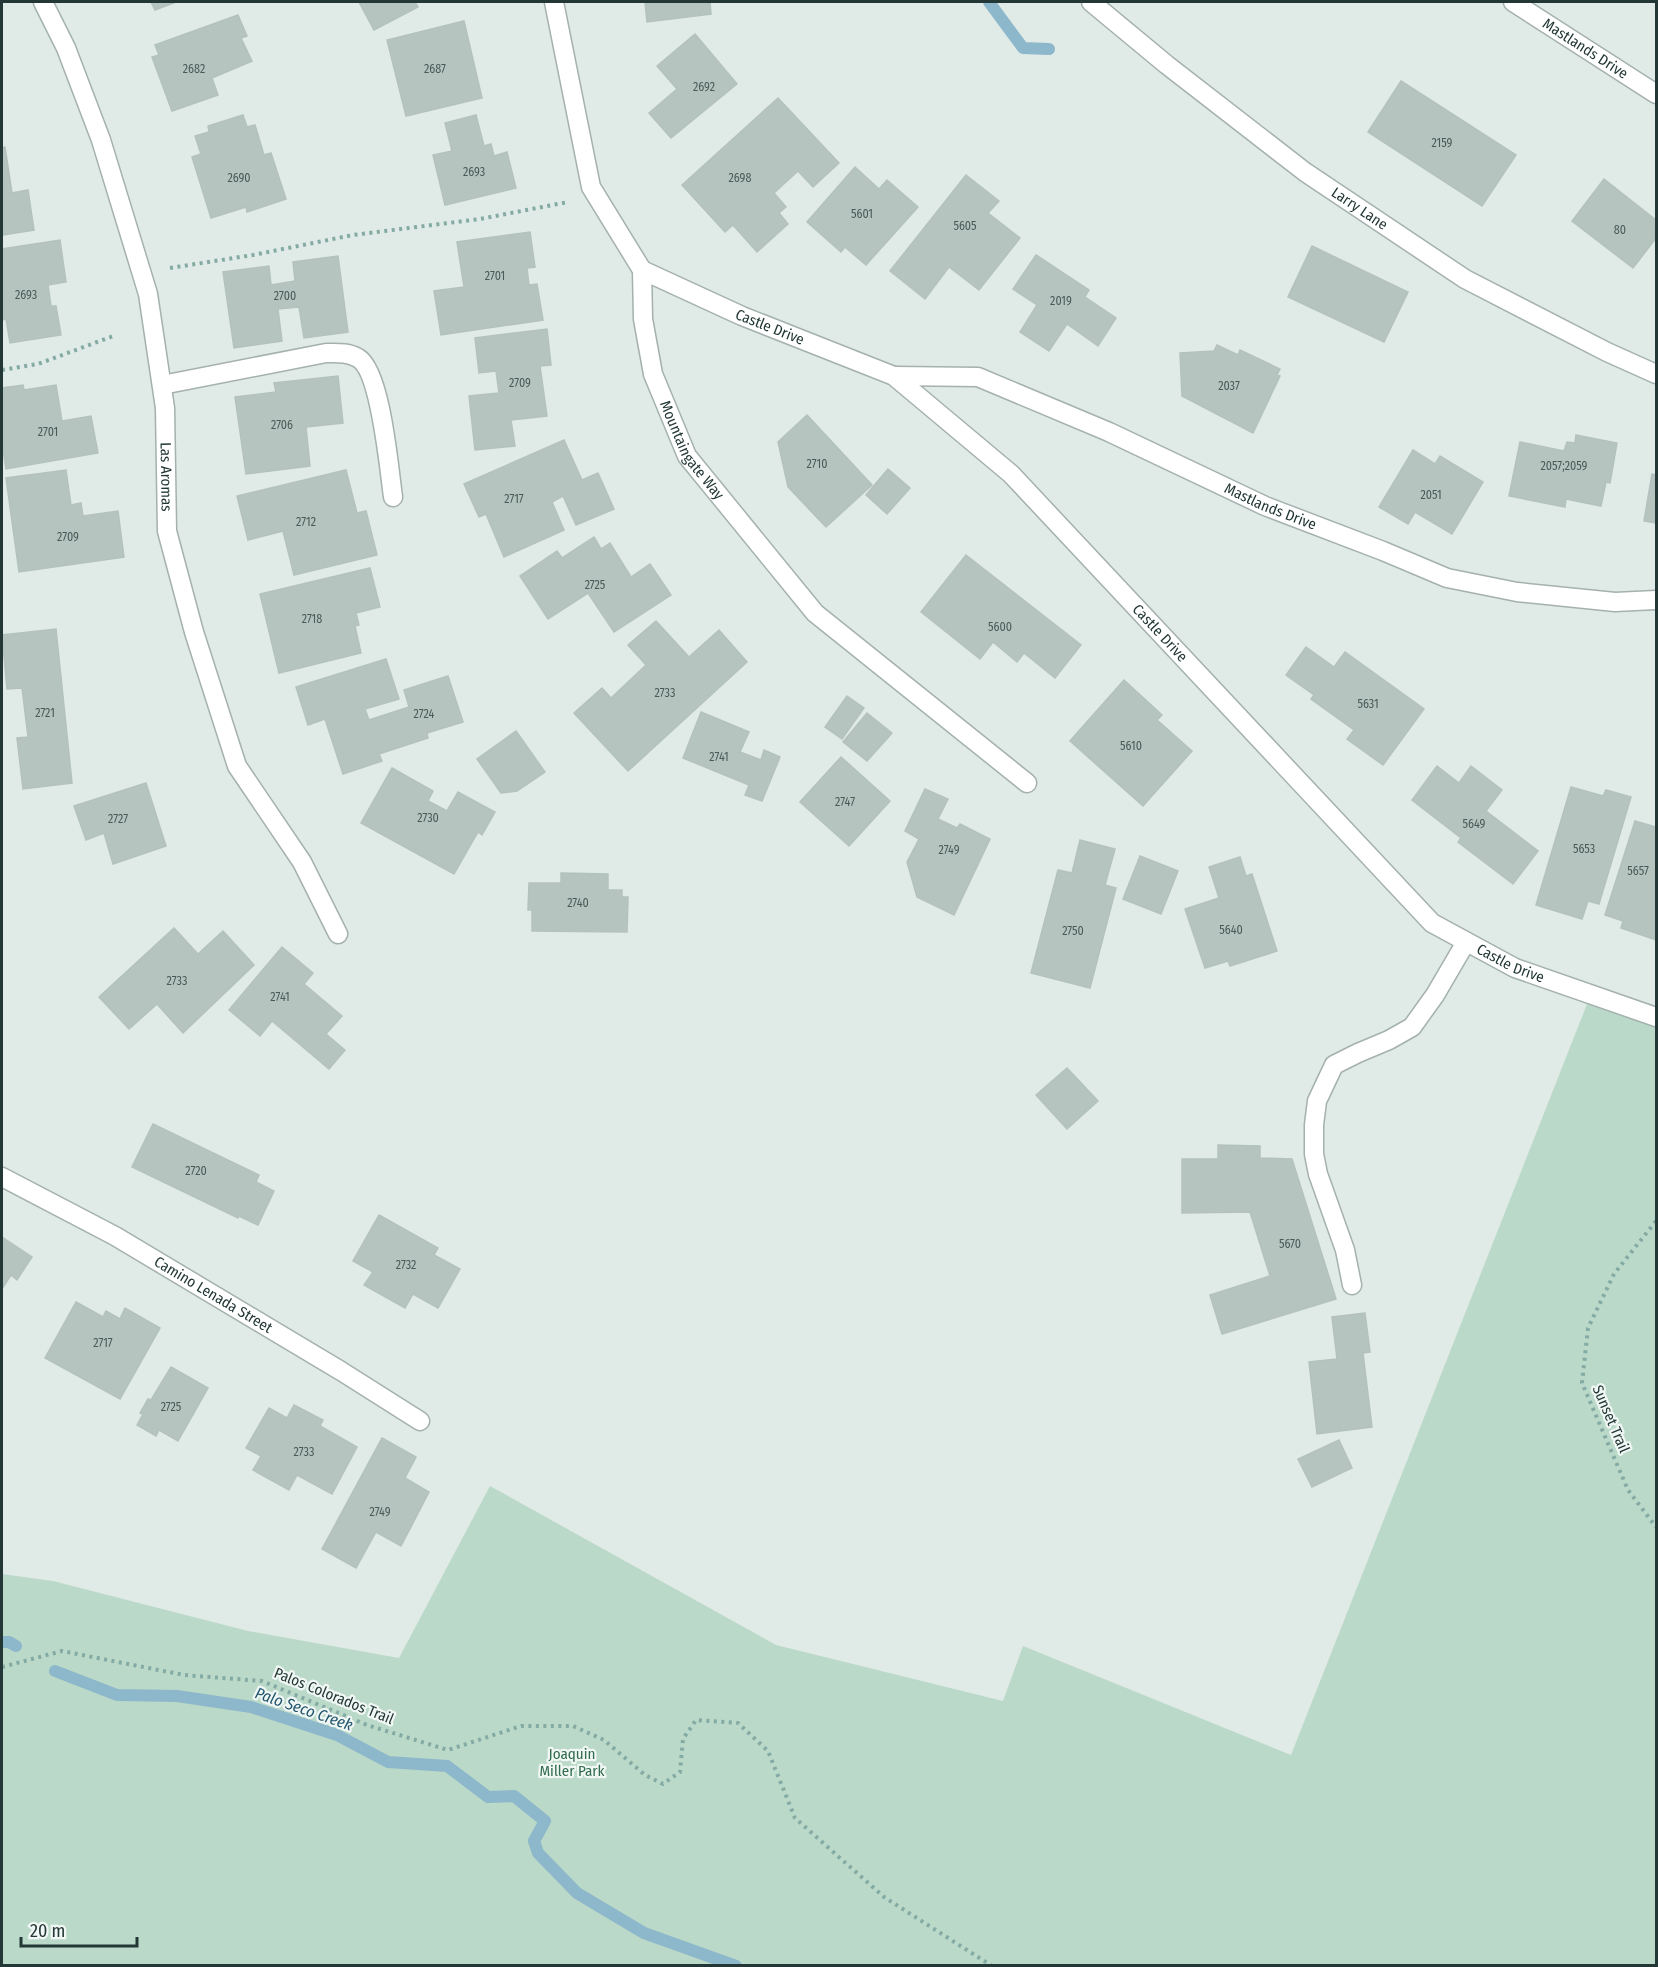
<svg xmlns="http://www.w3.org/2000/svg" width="1658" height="1967" viewBox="0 0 1658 1967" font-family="'Fira Sans Condensed',sans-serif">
  <rect width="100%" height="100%" fill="#e0eae7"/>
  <polygon fill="#bbd9c8" points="1591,994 1656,1017 1656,1965 2,1966 2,1574 53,1581 248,1631 399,1658 490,1486 776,1645 1003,1701 1023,1646 1291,1755"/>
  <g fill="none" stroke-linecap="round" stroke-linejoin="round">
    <g stroke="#8db7ca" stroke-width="12">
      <polyline points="989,2 1023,48 1049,49"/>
      <polyline points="2,1642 9,1642 16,1646"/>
      <polyline points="55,1671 117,1695 177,1696 251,1707 337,1735 388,1762 447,1766 488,1797 514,1796 545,1821 534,1841 538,1853 577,1893 644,1933 736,1966"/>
    </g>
  </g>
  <g fill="#b6c4c0" stroke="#b4c2be" stroke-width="1.5">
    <polygon points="151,2 176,2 155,10"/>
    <polygon points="359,2 415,2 418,7 374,30"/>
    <polygon points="645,2 710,2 711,14 647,22"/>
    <polygon points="238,15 247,36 241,38 252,61 212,78 218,95 172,111 152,57 159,55 155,45"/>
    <polygon points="464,21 482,98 406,116 387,40"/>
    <polygon points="695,34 737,84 671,138 649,113 677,89 657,66"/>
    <polygon points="1401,81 1516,155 1482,206 1368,132"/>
    <polygon points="778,98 839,163 813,187 798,171 774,193 786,207 779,213 788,224 757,252 733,225 725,232 682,185"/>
    <polygon points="243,115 247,127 255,125 264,155 271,153 286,199 247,212 246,207 211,218 192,157 201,154 195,136 209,132 208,126"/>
    <polygon points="476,115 484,146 491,144 494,156 507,152 516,188 445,205 433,155 452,151 445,123"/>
    <polygon points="5,147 12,193 28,190 34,230 2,235 2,148"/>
    <polygon points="855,167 879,189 887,180 918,207 866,265 845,247 841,252 807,222"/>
    <polygon points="966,175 999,201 988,213 1020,238 979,290 949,267 925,299 890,271"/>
    <polygon points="1604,179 1656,220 1656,238 1633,268 1572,221"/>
    <polygon points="530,232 535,267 527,268 529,285 537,284 543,320 441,335 434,291 464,287 457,242"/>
    <polygon points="60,240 66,282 48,285 51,306 56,306 61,335 10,343 6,319 2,320 2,249"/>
    <polygon points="1312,246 1408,292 1384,342 1288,297"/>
    <polygon points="1036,255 1089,290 1085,297 1116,318 1098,346 1067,324 1049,351 1020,332 1037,305 1013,289"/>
    <polygon points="338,256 348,332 304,338 299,307 278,309 282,341 234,348 223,272 269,266 271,285 295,281 293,262"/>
    <polygon points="547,329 551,365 540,366 547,416 511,420 515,446 475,450 469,396 499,393 496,371 479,373 475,338"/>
    <polygon points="1217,345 1238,355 1240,350 1280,369 1277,375 1280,376 1253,433 1182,396 1180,353 1214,351"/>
    <polygon points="338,376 343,423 306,427 310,466 246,474 235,397 276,392 274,383"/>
    <polygon points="23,385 24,390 56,385 62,421 91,416 98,453 6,469 2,444 2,388"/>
    <polygon points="807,415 872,485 826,527 788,487 778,442"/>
    <polygon points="1576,435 1617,443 1610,483 1606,482 1601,506 1566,499 1565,507 1509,496 1520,442 1564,451 1567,442 1575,443"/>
    <polygon points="564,440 582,480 598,473 614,509 576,525 563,496 552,502 564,530 504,557 486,514 479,517 464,484"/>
    <polygon points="1413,450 1435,464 1440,456 1483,482 1452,534 1415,512 1408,524 1379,507"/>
    <polygon points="888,469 910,488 887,514 866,495"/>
    <polygon points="66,470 71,505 81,503 83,516 118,511 124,557 19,572 6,478"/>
    <polygon points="346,470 357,513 366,511 377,555 294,575 283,531 248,540 237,496"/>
    <polygon points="1652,474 1656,475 1656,523 1644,521"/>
    <polygon points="594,537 601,549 610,543 631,577 650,564 671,595 614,632 588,593 548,619 520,576 557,551 562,558"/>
    <polygon points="966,555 1081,645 1055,678 1024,653 1017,662 993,642 980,659 921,612"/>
    <polygon points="370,568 380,607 356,613 359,625 355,626 361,653 279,673 260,594"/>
    <polygon points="656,621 689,657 719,630 747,662 628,771 574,713 602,688 611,698 646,665 628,645"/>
    <polygon points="56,629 72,783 23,789 17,738 28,737 22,688 7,689 2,635"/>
    <polygon points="1306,647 1334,667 1345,652 1424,709 1383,765 1347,739 1354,730 1311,699 1314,695 1286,675"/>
    <polygon points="386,659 399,699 365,709 369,720 409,707 404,690 448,676 463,722 427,733 428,738 379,754 382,761 343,774 325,719 308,725 296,687"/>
    <polygon points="1124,680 1162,715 1157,720 1192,751 1143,806 1070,741"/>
    <polygon points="847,696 864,708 842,739 825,727"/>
    <polygon points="701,712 749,732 740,752 761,760 764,750 780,757 762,801 745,795 749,785 683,758"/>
    <polygon points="867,713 892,733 867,761 843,742"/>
    <polygon points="516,731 545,772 517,791 501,793 477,759"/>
    <polygon points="841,757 890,801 849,846 800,802"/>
    <polygon points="1437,766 1459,783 1471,766 1502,790 1486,811 1538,851 1513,884 1458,842 1461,838 1412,800"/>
    <polygon points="392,768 433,791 428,801 447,811 458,792 495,812 482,835 478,832 454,874 361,823"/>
    <polygon points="146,783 166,846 113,864 104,833 86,840 74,806"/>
    <polygon points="1571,787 1603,796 1606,790 1631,797 1599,904 1588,901 1582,919 1536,905"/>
    <polygon points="925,789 948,799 938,819 957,828 960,824 990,839 954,915 917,897 907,862 919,839 905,831"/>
    <polygon points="1635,821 1656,827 1656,940 1621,928 1623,921 1605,915"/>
    <polygon points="1080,840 1115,849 1105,885 1116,888 1090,988 1031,973 1058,870 1072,873"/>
    <polygon points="1140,856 1178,871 1161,914 1123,899"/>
    <polygon points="1240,857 1246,876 1252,874 1277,951 1230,966 1228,961 1205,968 1185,909 1219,898 1209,867"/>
    <polygon points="561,873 608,874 608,890 622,890 622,897 628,897 627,932 532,931 532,910 528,910 529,883 561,883"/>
    <polygon points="174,928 198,954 223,931 254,965 183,1033 157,1004 129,1029 99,997"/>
    <polygon points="282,947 313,973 304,984 342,1016 326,1034 345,1050 329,1069 272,1021 260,1036 229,1010"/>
    <polygon points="1067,1068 1098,1101 1067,1129 1036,1095"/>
    <polygon points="153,1124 259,1175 256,1182 274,1191 258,1225 239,1216 238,1218 132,1167"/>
    <polygon points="1218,1145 1260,1146 1260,1158 1292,1159 1336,1299 1222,1334 1210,1295 1270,1276 1250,1212 1182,1213 1182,1159 1218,1159"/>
    <polygon points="379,1215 438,1248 434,1255 460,1269 438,1308 413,1294 405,1308 364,1285 373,1272 353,1261"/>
    <polygon points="2,1237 32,1257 17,1280 11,1275 2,1289"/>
    <polygon points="76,1302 103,1317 106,1311 120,1319 125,1308 160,1328 120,1399 45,1358"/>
    <polygon points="1365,1313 1370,1352 1363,1353 1372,1427 1317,1434 1309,1362 1337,1359 1332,1317"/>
    <polygon points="171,1367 208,1388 178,1441 159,1430 156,1436 137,1425 143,1414 140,1413 148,1399 151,1400"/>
    <polygon points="294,1405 323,1420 320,1426 357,1447 332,1494 297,1475 289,1490 253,1470 261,1456 246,1448 269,1408 287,1418"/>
    <polygon points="382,1438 416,1457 405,1478 429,1492 401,1546 376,1532 356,1568 322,1549"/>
    <polygon points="1339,1440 1352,1468 1312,1487 1298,1459"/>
  </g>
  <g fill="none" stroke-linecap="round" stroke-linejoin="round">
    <g stroke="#a4b1ae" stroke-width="21">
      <g id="minor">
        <path id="s1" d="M 43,2 L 66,48 L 101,140 L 148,294 L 165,408 L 167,531 L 194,632 L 237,766 L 302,862 L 338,934"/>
        <path id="s2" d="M 554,2 L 591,187 L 642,270 L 643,319 L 653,374 L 687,456 L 815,613 L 1027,783"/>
        <path id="s3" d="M 1091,2 L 1167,65 L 1305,172 L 1465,279 L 1607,352 L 1656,374"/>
        <path id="s4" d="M 1513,2 L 1656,94"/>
        <path id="s5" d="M 642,270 L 742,316 L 894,376 L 1011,474 L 1432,923 L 1515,968 L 1656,1017"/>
        <path id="s6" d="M 894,376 L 978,377 L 1109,432 L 1265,506 L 1383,551 L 1447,578 L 1517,592 L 1615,602 L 1656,600"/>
        <path d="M 162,385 L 326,353 C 337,353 348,352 358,358 C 381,371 389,469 393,497"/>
        <path id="s7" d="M 2,1177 L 115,1236 L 341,1371 L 420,1421"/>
        <polyline points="1352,1285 1345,1250 1318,1174 1314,1154 1314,1125 1317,1101 1334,1065 1358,1053 1389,1040 1412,1027 1435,995 1466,942"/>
      </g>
    </g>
    <g stroke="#84aaa4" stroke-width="4" stroke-dasharray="3 4.5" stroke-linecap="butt">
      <polyline points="170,268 253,255 353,235 480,219 568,202"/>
      <polyline points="2,370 38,364 116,335"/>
      <polyline points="1656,1221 1614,1274 1588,1328 1582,1383 1628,1490 1656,1527"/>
      <polyline points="2,1667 62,1651 184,1675 262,1681 367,1725 448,1750 521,1726 573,1726 604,1740 645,1775 663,1784 680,1772 683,1739 696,1720 738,1723 768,1751 795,1818 884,1897 992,1966"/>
    </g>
    <use href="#minor" stroke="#fff" stroke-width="18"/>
  </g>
  <g text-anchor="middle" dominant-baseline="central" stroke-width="4.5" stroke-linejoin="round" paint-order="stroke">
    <g font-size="12" fill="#485b58">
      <text x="194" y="69">2682</text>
      <text x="435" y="69">2687</text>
      <text x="704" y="87">2692</text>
      <text x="1442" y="143">2159</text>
      <text x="474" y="172">2693</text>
      <text x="239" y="178">2690</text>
      <text x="740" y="178">2698</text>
      <text x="862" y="214">5601</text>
      <text x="965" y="226">5605</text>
      <text x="1620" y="230">80</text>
      <text x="495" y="276">2701</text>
      <text x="26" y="295">2693</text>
      <text x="285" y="296">2700</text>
      <text x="1061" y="301">2019</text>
      <text x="520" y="383">2709</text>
      <text x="1229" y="386">2037</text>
      <text x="282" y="425">2706</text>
      <text x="48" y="432">2701</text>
      <text x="817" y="464">2710</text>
      <text x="1564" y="466">2057;2059</text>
      <text x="1431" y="495">2051</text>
      <text x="514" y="499">2717</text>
      <text x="306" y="522">2712</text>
      <text x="68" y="537">2709</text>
      <text x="595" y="585">2725</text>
      <text x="312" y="619">2718</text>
      <text x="1000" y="627">5600</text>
      <text x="665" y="693">2733</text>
      <text x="1368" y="704">5631</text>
      <text x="45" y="713">2721</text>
      <text x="424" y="714">2724</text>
      <text x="1131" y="746">5610</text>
      <text x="719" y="757">2741</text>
      <text x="845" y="802">2747</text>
      <text x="428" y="818">2730</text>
      <text x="118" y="819">2727</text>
      <text x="1474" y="824">5649</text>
      <text x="1584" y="849">5653</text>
      <text x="949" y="850">2749</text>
      <text x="1638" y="871">5657</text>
      <text x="578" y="903">2740</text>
      <text x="1231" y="930">5640</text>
      <text x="1073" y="931">2750</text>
      <text x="177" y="981">2733</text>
      <text x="280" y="997">2741</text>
      <text x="196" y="1171">2720</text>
      <text x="1290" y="1244">5670</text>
      <text x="406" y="1265">2732</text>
      <text x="103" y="1343">2717</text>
      <text x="171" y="1407">2725</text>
      <text x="304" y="1452">2733</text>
      <text x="380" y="1512">2749</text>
    </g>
    <g font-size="15" fill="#233836" stroke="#f0f7f4">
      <text stroke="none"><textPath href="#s4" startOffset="86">Mastlands Drive</textPath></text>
      <text stroke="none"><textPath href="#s3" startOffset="339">Larry Lane</textPath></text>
      <text stroke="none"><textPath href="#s5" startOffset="140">Castle Drive</textPath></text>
      <text stroke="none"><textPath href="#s2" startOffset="477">Mountaingate Way</textPath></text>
      <text stroke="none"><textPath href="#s1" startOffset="495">Las Aromas</textPath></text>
      <text stroke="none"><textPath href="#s6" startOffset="404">Mastlands Drive</textPath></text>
      <text stroke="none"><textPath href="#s5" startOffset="644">Castle Drive</textPath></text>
      <text stroke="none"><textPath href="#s5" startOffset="1130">Castle Drive</textPath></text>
      <text stroke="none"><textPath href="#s7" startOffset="242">Camino Lenada Street</textPath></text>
      <text transform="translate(1611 1419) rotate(67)">Sunset Trail</text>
      <text transform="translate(334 1696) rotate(22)">Palos Colorados Trail</text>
    </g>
    <g font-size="15" fill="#316b50" stroke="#f0f7f4">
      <text x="572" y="1754">Joaquin<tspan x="572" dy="17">Miller Park</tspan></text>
    </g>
    <g font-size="16" font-style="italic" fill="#23566e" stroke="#f0f7f4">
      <text transform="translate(304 1709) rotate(19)">Palo Seco Creek</text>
    </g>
  </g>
  <rect width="1658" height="1967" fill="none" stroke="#233836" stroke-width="6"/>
  <path d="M21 1937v9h116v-9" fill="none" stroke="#233836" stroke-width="3"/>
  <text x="30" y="1937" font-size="18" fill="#233836" stroke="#f0f7f4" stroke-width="4.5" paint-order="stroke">20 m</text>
</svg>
